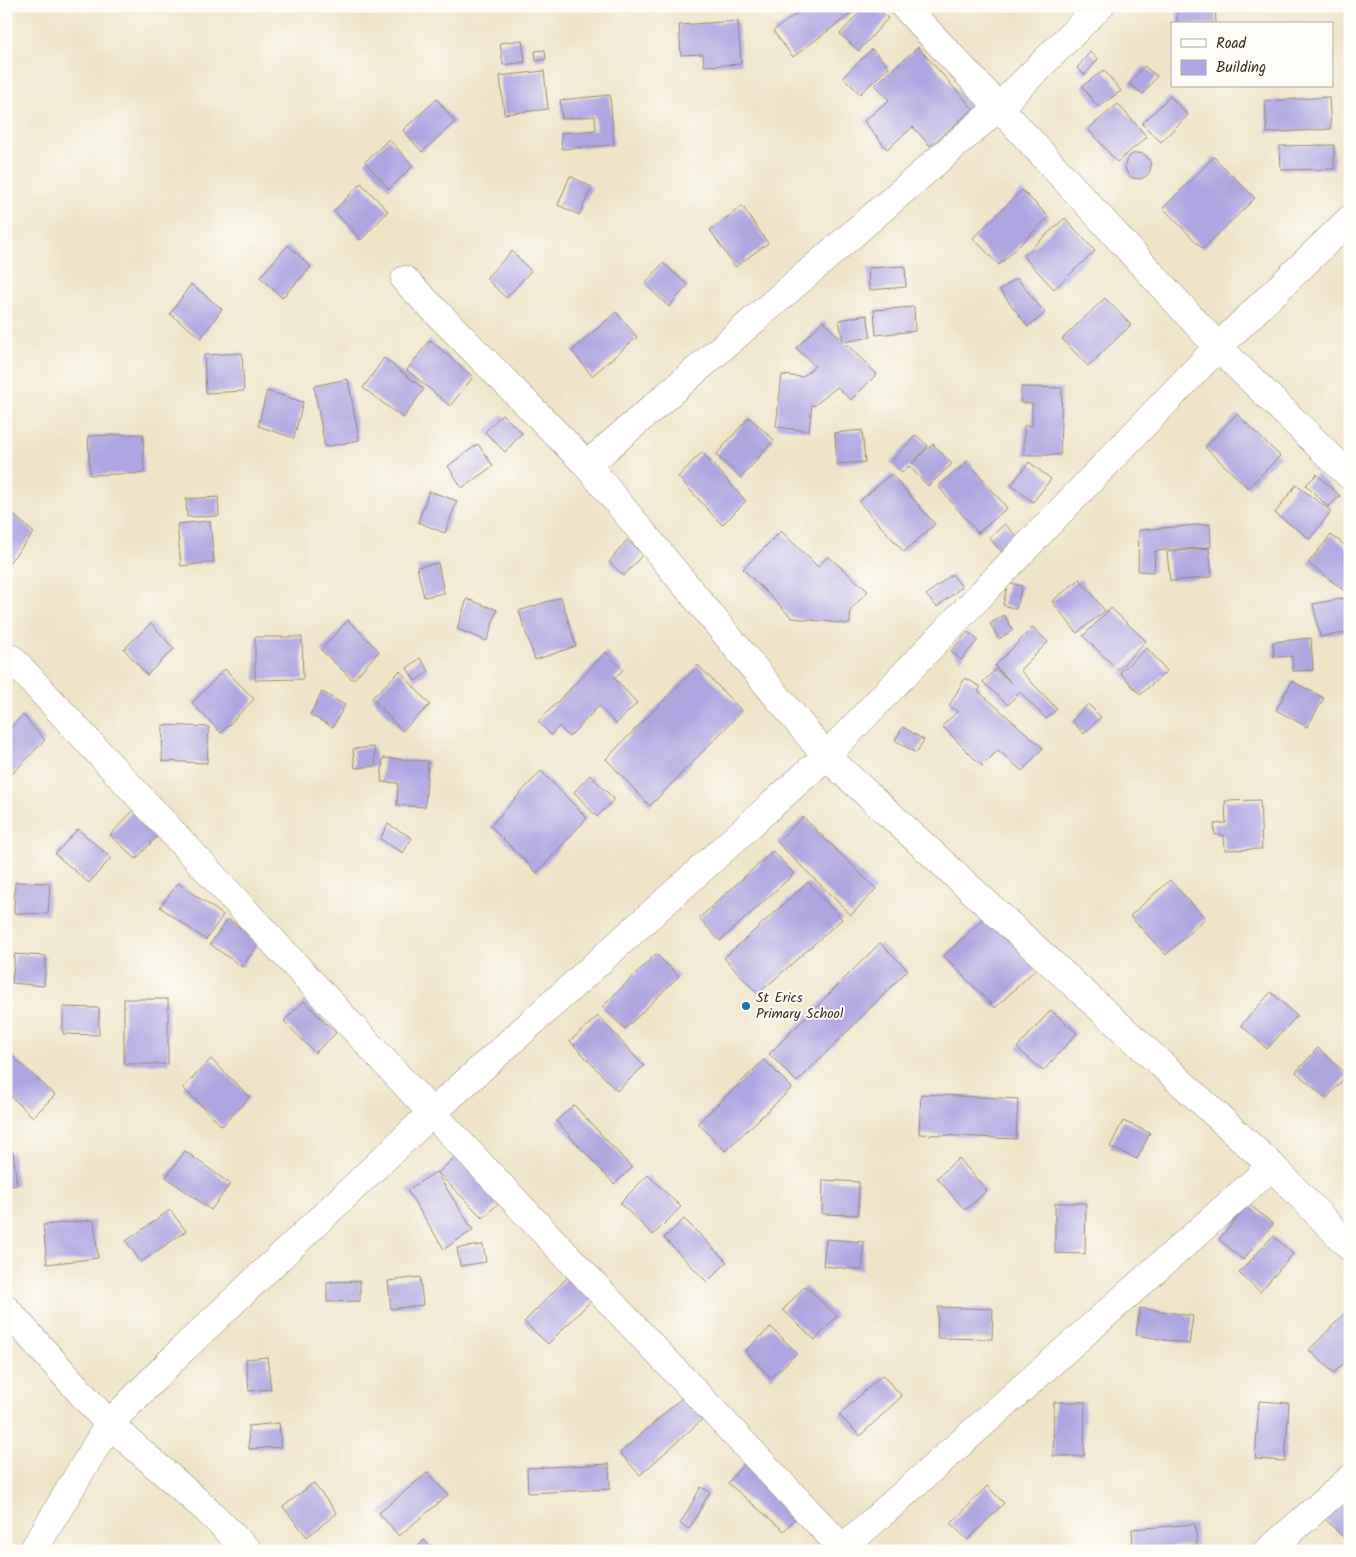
<svg xmlns="http://www.w3.org/2000/svg" width="1356" height="1557" viewBox="0 0 1356 1557" font-family="Kalam,sans-serif">
  <rect width="100%" height="100%" fill="#fdfcf7"/>
  <filter id="ink" filterUnits="userSpaceOnUse"><feTurbulence type="fractalNoise" baseFrequency=".02" numOctaves="2"/><feDisplacementMap in="SourceGraphic" scale="10" xChannelSelector="R" yChannelSelector="G"/><feConvolveMatrix kernelMatrix="1 2 1 2 8 2 1 2 1" color-interpolation-filters="sRGB"/></filter>
  <filter id="wash" filterUnits="userSpaceOnUse"><feTurbulence type="fractalNoise" baseFrequency=".0096" numOctaves="4" result="noise"/><feDisplacementMap in="SourceGraphic" scale="20" xChannelSelector="R" yChannelSelector="G"/><feGaussianBlur stdDeviation="1.12" result="paint"/><feColorMatrix in="noise" values="0 0 0 0 0 0 0 0 0 0 0 0 0 0 0 0 0 1.4 0 .05"/><feComposite in="paint" operator="in"/></filter>
  <g filter="url(#wash)">
    <rect width="100%" height="100%" fill="#efe4c7"/>
    <g id="blocks">
      <g fill="#aea5e1">
        <polygon points="807,6 854,6 857,9 793,57 773,31"/>
        <polygon points="865,6 874,6 888,18 859,51 840,34"/>
        <polygon points="1177,6 1215,6 1216,24 1177,24"/>
        <polygon points="738,21 741,64 704,66 703,54 681,55 679,25"/>
        <polygon points="522,40 525,62 503,65 500,43"/>
        <polygon points="918,47 973,109 930,146 913,127 887,149 864,121 889,100 875,85"/>
        <polygon points="872,49 889,67 860,94 843,77"/>
        <polygon points="545,50 546,59 536,61 535,51"/>
        <polygon points="1090,52 1098,59 1085,75 1077,68"/>
        <polygon points="1144,66 1157,76 1143,94 1129,84"/>
        <polygon points="1104,70 1121,91 1098,107 1082,86"/>
        <polygon points="544,71 548,109 504,114 500,76"/>
        <polygon points="610,95 614,145 562,149 561,133 596,130 595,116 562,119 560,100"/>
        <polygon points="1170,96 1188,115 1161,142 1142,124"/>
        <polygon points="1329,97 1331,129 1267,133 1265,101"/>
        <polygon points="437,99 455,122 422,152 403,130"/>
        <polygon points="1118,104 1147,137 1117,162 1088,129"/>
        <polygon points="389,139 413,166 389,189 365,162"/>
        <polygon points="1334,145 1334,169 1281,170 1280,146"/>
        <circle cx="1138" cy="166" r="13"/>
        <polygon points="1214,157 1255,198 1203,249 1163,208"/>
        <polygon points="570,176 592,187 579,215 558,205"/>
        <polygon points="361,183 388,211 361,240 334,211"/>
        <polygon points="1022,190 1049,217 999,265 973,238"/>
        <polygon points="742,206 768,243 735,267 710,230"/>
        <polygon points="1065,218 1095,251 1054,289 1023,256"/>
        <polygon points="288,245 311,267 282,298 260,277"/>
        <polygon points="512,251 531,271 506,298 486,278"/>
        <polygon points="663,263 688,285 669,307 645,284"/>
        <polygon points="905,266 906,287 869,290 868,268"/>
        <polygon points="1017,278 1045,313 1028,327 1000,290"/>
        <polygon points="191,284 222,309 201,338 170,314"/>
        <polygon points="1105,298 1131,325 1088,366 1062,339"/>
        <polygon points="914,307 915,331 876,335 874,310"/>
        <polygon points="616,312 637,337 592,376 572,351"/>
        <polygon points="867,315 871,337 844,342 877,374 851,400 837,387 814,406 812,404 809,431 776,427 782,375 802,377 815,366 796,348 823,321 843,341 839,320"/>
        <polygon points="430,340 473,377 450,406 407,370"/>
        <polygon points="242,353 244,391 206,393 204,355"/>
        <polygon points="384,358 424,389 403,418 363,388"/>
        <polygon points="348,379 359,440 325,447 314,386"/>
        <polygon points="1021,387 1062,388 1060,455 1024,455 1024,426 1032,426 1032,403 1021,403"/>
        <polygon points="267,391 303,402 294,438 258,426"/>
        <polygon points="502,414 522,433 505,452 485,432"/>
        <polygon points="1237,414 1280,456 1248,488 1205,447"/>
        <polygon points="749,417 774,440 741,478 716,455"/>
        <polygon points="862,430 865,462 837,464 835,433"/>
        <polygon points="143,434 144,473 90,475 88,436"/>
        <polygon points="916,435 928,446 912,464 933,444 952,464 928,486 909,466 902,473 890,462"/>
        <polygon points="478,444 493,466 462,488 448,466"/>
        <polygon points="702,452 746,501 722,525 678,477"/>
        <polygon points="968,461 1007,508 978,533 938,486"/>
        <polygon points="1029,462 1051,479 1033,502 1011,485"/>
        <polygon points="891,474 935,524 904,552 859,502"/>
        <polygon points="1317,474 1340,496 1328,507 1306,485"/>
        <polygon points="1296,485 1331,511 1310,539 1275,513"/>
        <polygon points="429,491 457,501 445,533 418,522"/>
        <polygon points="218,497 219,516 187,517 186,499"/>
        <polygon points="6,508 34,533 6,566"/>
        <polygon points="210,521 214,562 181,566 177,524"/>
        <polygon points="1005,524 1019,539 1003,553 989,538"/>
        <polygon points="1210,524 1211,547 1155,551 1154,572 1138,571 1139,530"/>
        <polygon points="781,531 818,567 828,556 868,591 851,609 850,624 792,618 743,569"/>
        <polygon points="1331,535 1350,549 1350,587 1346,592 1308,563"/>
        <polygon points="627,540 643,554 624,576 609,562"/>
        <polygon points="1209,548 1212,577 1170,581 1167,552"/>
        <polygon points="438,563 444,593 424,597 417,567"/>
        <polygon points="952,574 962,587 937,607 926,595"/>
        <polygon points="1080,579 1105,611 1077,633 1052,601"/>
        <polygon points="1008,582 1022,586 1016,609 1003,605"/>
        <polygon points="561,597 576,646 535,660 519,611"/>
        <polygon points="1350,597 1350,632 1320,637 1313,604"/>
        <polygon points="467,599 497,610 487,641 457,629"/>
        <polygon points="1111,608 1146,641 1118,670 1083,636"/>
        <polygon points="1004,615 1013,630 999,639 990,624"/>
        <polygon points="348,620 379,651 353,680 321,650"/>
        <polygon points="151,623 174,649 147,675 124,649"/>
        <polygon points="1033,627 1048,642 1020,670 1057,709 1046,719 1020,692 1008,705 983,682 996,669 1012,683 995,666"/>
        <polygon points="968,632 978,640 961,660 951,651"/>
        <polygon points="255,637 302,637 303,679 255,680"/>
        <polygon points="1311,638 1313,670 1293,671 1292,656 1274,657 1273,642"/>
        <polygon points="1147,648 1167,671 1140,695 1120,672"/>
        <polygon points="606,652 623,670 614,678 637,703 616,724 599,706 569,737 559,726 551,735 538,722"/>
        <polygon points="420,658 429,671 415,681 407,668"/>
        <polygon points="698,665 742,711 650,806 606,759"/>
        <polygon points="225,669 254,699 221,733 192,703"/>
        <polygon points="400,671 430,705 402,731 372,698"/>
        <polygon points="965,678 981,687 978,691 1043,748 1022,771 998,750 982,766 942,726 958,711 949,706"/>
        <polygon points="1292,681 1324,698 1307,727 1276,710"/>
        <polygon points="322,692 345,705 333,727 310,715"/>
        <polygon points="1088,704 1101,717 1084,734 1072,721"/>
        <polygon points="23,715 45,740 11,775 6,770 6,732"/>
        <polygon points="163,725 209,727 207,763 162,761"/>
        <polygon points="903,727 924,740 916,753 895,740"/>
        <polygon points="374,747 376,766 355,768 353,749"/>
        <polygon points="383,758 428,761 425,807 397,805 398,783 381,782"/>
        <polygon points="541,771 587,818 537,873 490,826"/>
        <polygon points="590,775 614,799 597,817 574,792"/>
        <polygon points="1260,800 1262,849 1225,850 1224,835 1215,835 1214,824 1226,823 1225,801"/>
        <polygon points="136,808 161,832 136,859 110,835"/>
        <polygon points="803,817 876,889 851,915 777,842"/>
        <polygon points="388,824 412,838 403,853 380,839"/>
        <polygon points="78,829 111,858 89,883 55,854"/>
        <polygon points="773,851 794,874 720,941 699,918"/>
        <polygon points="1170,880 1205,918 1166,955 1130,916"/>
        <polygon points="15,882 50,883 48,914 14,913"/>
        <polygon points="808,882 842,919 758,994 724,958"/>
        <polygon points="178,883 223,915 206,940 160,907"/>
        <polygon points="987,915 1038,967 995,1008 944,956"/>
        <polygon points="228,919 260,942 242,967 210,944"/>
        <polygon points="880,943 908,970 797,1082 769,1054"/>
        <polygon points="15,954 46,956 44,986 12,983"/>
        <polygon points="656,954 679,976 625,1029 602,1007"/>
        <polygon points="1271,992 1297,1016 1267,1049 1241,1025"/>
        <rect x="124" y="999" width="44" height="65"/>
        <polygon points="304,1001 336,1033 315,1053 284,1021"/>
        <polygon points="63,1007 99,1008 99,1035 63,1034"/>
        <polygon points="1051,1010 1077,1033 1043,1071 1017,1048"/>
        <polygon points="598,1016 644,1066 617,1091 570,1041"/>
        <polygon points="1318,1048 1347,1075 1326,1099 1296,1072"/>
        <polygon points="6,1050 55,1095 33,1117 6,1092"/>
        <polygon points="211,1059 250,1097 222,1126 183,1088"/>
        <polygon points="764,1060 792,1088 725,1151 698,1123"/>
        <polygon points="921,1094 1018,1099 1016,1139 919,1134"/>
        <polygon points="574,1105 632,1168 614,1184 556,1121"/>
        <polygon points="1123,1121 1150,1133 1137,1159 1110,1147"/>
        <polygon points="462,1150 507,1195 483,1218 438,1173"/>
        <polygon points="185,1151 230,1184 211,1210 166,1177"/>
        <polygon points="13,1152 17,1185 6,1187 6,1153"/>
        <polygon points="959,1158 987,1191 965,1210 937,1178"/>
        <polygon points="436,1172 473,1230 444,1249 407,1190"/>
        <polygon points="648,1175 681,1207 653,1235 620,1203"/>
        <polygon points="823,1180 859,1182 858,1215 822,1214"/>
        <polygon points="1055,1203 1086,1203 1085,1254 1055,1253"/>
        <polygon points="1249,1204 1273,1224 1243,1260 1219,1239"/>
        <polygon points="170,1210 186,1231 141,1262 126,1241"/>
        <polygon points="684,1219 727,1262 707,1282 664,1238"/>
        <polygon points="94,1220 98,1258 47,1264 43,1225"/>
        <polygon points="1273,1236 1293,1254 1260,1292 1239,1273"/>
        <polygon points="826,1239 864,1242 862,1270 823,1266"/>
        <polygon points="483,1245 486,1262 460,1266 457,1248"/>
        <polygon points="569,1276 593,1299 548,1344 524,1322"/>
        <polygon points="420,1277 423,1305 391,1309 388,1281"/>
        <polygon points="360,1281 360,1301 327,1302 327,1282"/>
        <polygon points="805,1286 837,1316 815,1340 783,1310"/>
        <polygon points="938,1307 993,1309 992,1339 937,1338"/>
        <polygon points="1140,1308 1193,1316 1189,1344 1136,1335"/>
        <polygon points="1350,1308 1350,1357 1334,1373 1309,1350"/>
        <polygon points="771,1327 797,1353 771,1378 745,1351"/>
        <polygon points="267,1357 271,1389 249,1391 246,1359"/>
        <polygon points="882,1375 902,1396 860,1436 839,1415"/>
        <polygon points="686,1394 706,1416 640,1475 620,1453"/>
        <polygon points="1259,1401 1289,1403 1285,1461 1255,1459"/>
        <polygon points="1054,1402 1085,1402 1084,1456 1053,1456"/>
        <polygon points="279,1423 281,1447 249,1449 248,1426"/>
        <polygon points="747,1460 804,1508 784,1531 728,1483"/>
        <polygon points="609,1464 610,1489 528,1493 527,1468"/>
        <polygon points="428,1472 448,1495 399,1536 379,1513"/>
        <polygon points="313,1483 337,1513 307,1537 283,1507"/>
        <polygon points="987,1486 1004,1503 968,1540 951,1524"/>
        <polygon points="701,1487 710,1492 689,1529 680,1524"/>
        <polygon points="1345,1497 1350,1501 1350,1544 1324,1518"/>
        <polygon points="1195,1524 1197,1545 1133,1550 1132,1529"/>
        <polygon points="424,1540 436,1551 414,1551"/>
      </g>
    </g>
  </g>
  <g filter="url(#ink)">
    <use href="#blocks" fill-opacity="0" stroke="#958772" stroke-width="1"/>
    <g fill="none" stroke-linecap="round" stroke-linejoin="round">
      <g stroke="#958772" stroke-width="29">
        <g id="minor">
          <polyline points="904,6 999,107 1218,347 1350,476"/>
          <polyline points="405,280 587,465 826,756 1272,1166 1350,1247"/>
          <polyline points="587,465 999,107 1100,6"/>
          <polyline points="12,659 432,1113 845,1551"/>
          <polyline points="6,1309 109,1424 207,1510 248,1551"/>
          <polyline points="843,1548 1272,1166"/>
          <polyline points="1268,1551 1350,1479"/>
        </g>
      </g>
      <g stroke="#958772" stroke-width="29">
        <polyline id="tertiary" points="33,1551 109,1424 182,1350 432,1113 826,756 1218,347 1350,219"/>
      </g>
      <use href="#minor" stroke="#fff" stroke-width="28"/>
      <use href="#tertiary" stroke="#fff" stroke-width="28"/>
    </g>
  </g>
  <circle fill="#1f6fb2" stroke="#fdfcf7" stroke-width="2" cx="746" cy="1006" r="5"/>
  <g text-anchor="middle" dominant-baseline="central" stroke-width="4" stroke-linejoin="round" paint-order="stroke">
    <g font-size="14" fill="#3b2a1e" stroke="#fdfcf7" text-anchor="start">
      <text x="756" y="998">St Erics<tspan x="756" dy="16">Primary School</tspan></text>
    </g>
  </g>
  <rect width="1356" height="1557" fill="none" stroke="#fdfcf7" stroke-width="25"/>
  <rect x="1171" y="22" width="162" height="65" fill="#fdfcf7" stroke="#afa8a0"/>
  <rect x="1181" y="39" width="25" height="8" fill="#ffffff" stroke="#afa8a0"/>
  <text x="1216" y="48" font-size="15" fill="#3b2a1e">Road</text>
  <rect x="1181" y="60" width="25" height="15" fill="#aea5e1" stroke="#afa8a0"/>
  <text x="1216" y="72" font-size="15" fill="#3b2a1e">Building</text>
</svg>
